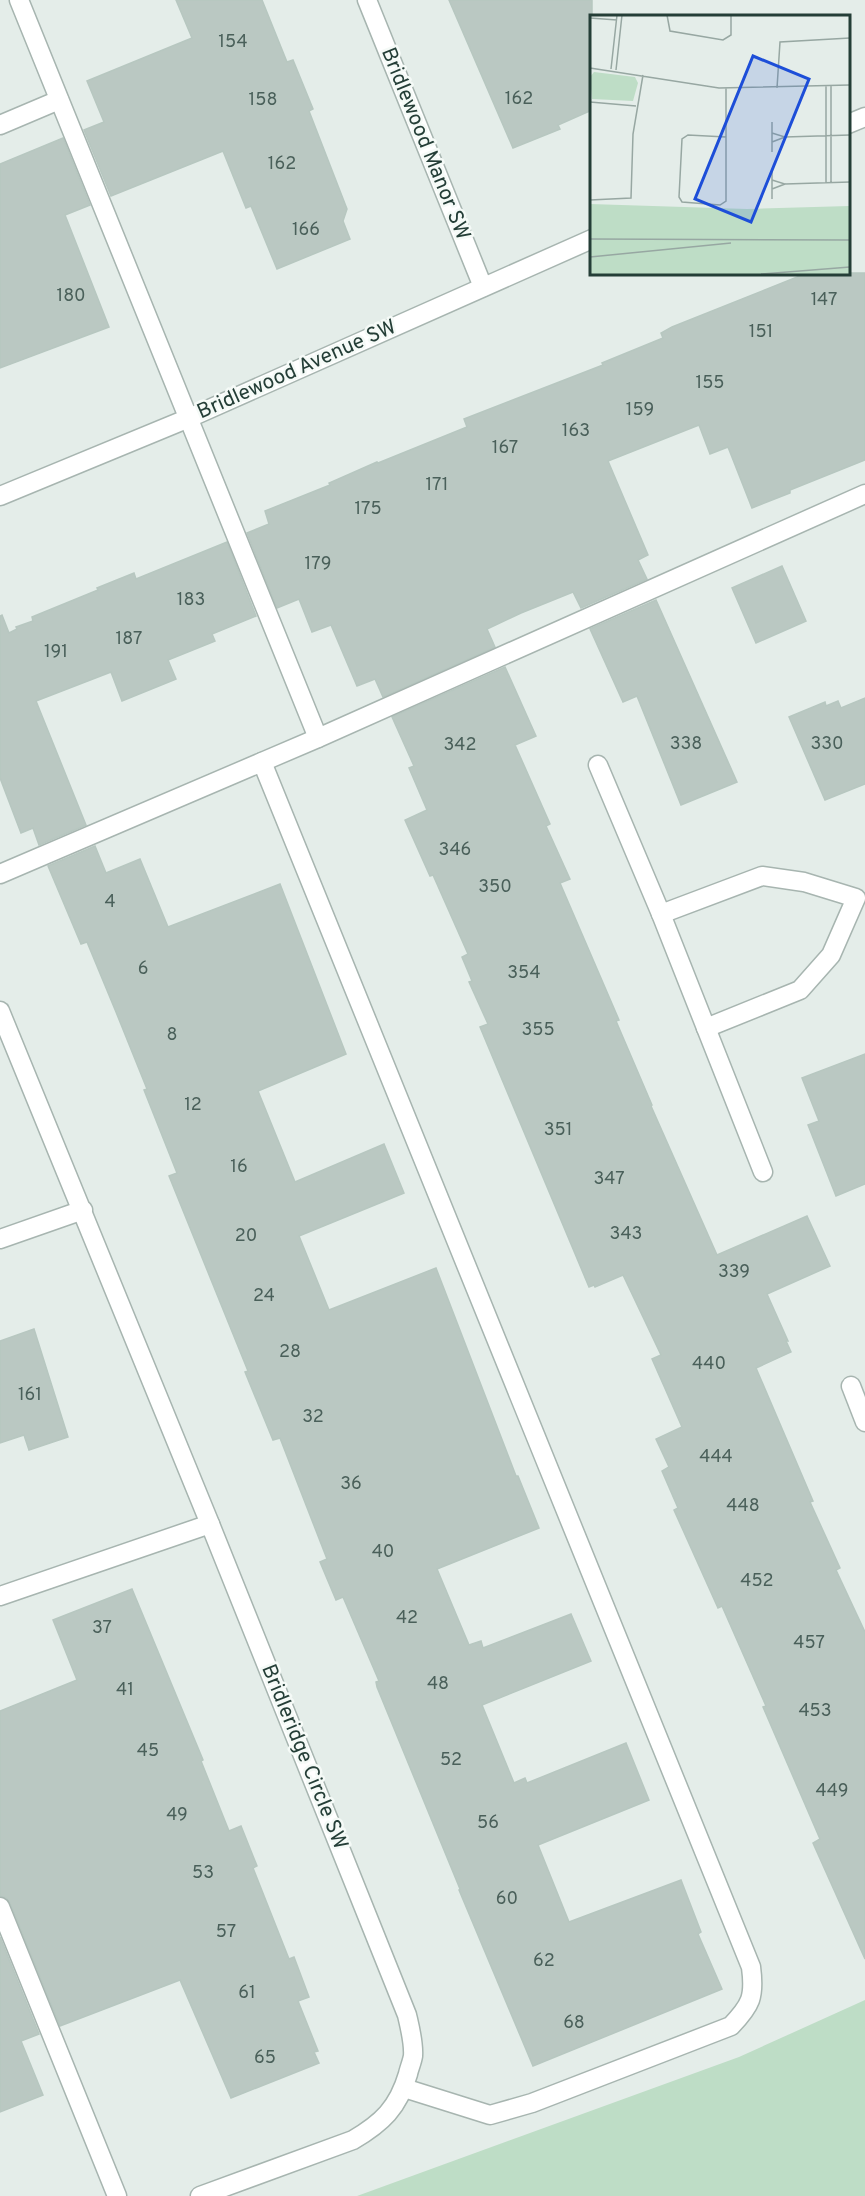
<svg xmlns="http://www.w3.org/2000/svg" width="865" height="2196" viewBox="0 0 865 2196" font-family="Overpass,sans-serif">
  <rect width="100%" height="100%" fill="#e4ede9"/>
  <polygon fill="#beddc6" points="865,2000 865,2196 357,2196 739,2057"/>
  <g fill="#bac8c2" stroke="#b7c7c0" stroke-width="1.5">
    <polygon points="176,0 262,0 287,62 293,60 313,109 309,111 347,209 343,221 350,239 277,269 251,206 246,208 223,151 111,196 84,130 104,122 87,81 192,38"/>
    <polygon points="449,0 592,0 592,110 558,125 560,129 513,148"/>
    <polygon points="63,138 90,205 65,215 109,327 0,368 0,164"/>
    <polygon points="807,273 865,273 865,460 790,490 790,493 752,508 728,447 710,454 699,425 608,461 648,555 638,560 647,579 581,608 573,592 521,613 487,629 495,647 383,697 375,679 357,686 331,625 312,632 299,599 277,608 247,533 269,524 265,511 330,485 329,483 377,462 378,463 467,427 464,419 603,365 602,363 663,338 661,333 672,327"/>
    <polygon points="227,542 256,616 212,634 215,641 168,660 176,679 122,701 111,672 36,701 86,825 39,845 33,828 21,833 0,778 0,616 2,615 9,633 17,629 16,627 33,621 32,617 98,590 97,588 134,573 136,579"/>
    <polygon points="782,566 806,621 756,643 732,588"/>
    <polygon points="656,600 737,782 681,805 637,696 623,702 590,629"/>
    <polygon points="505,667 536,736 515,745 550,824 546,826 570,879 560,883 619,1020 616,1021 652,1105 651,1106 717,1255 807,1216 830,1266 767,1294 788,1341 786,1341 791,1352 756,1368 813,1501 810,1502 840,1568 836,1570 865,1632 865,1959 813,1843 820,1839 763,1707 766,1706 722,1606 718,1608 674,1510 678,1508 662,1471 669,1467 656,1439 682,1427 652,1359 661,1355 623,1275 595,1287 594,1285 589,1287 480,1027 488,1024 469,982 472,981 462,957 468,954 433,875 430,876 405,820 427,810 409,768 414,766 392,717"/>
    <polygon points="865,698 865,784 825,800 789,717 825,702 826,706 838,701 841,708"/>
    <polygon points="95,846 106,873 140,859 168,927 280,884 346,1054 258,1091 295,1182 384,1144 404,1193 299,1236 329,1310 436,1268 516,1476 518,1476 539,1528 437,1569 469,1645 481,1641 483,1648 571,1614 591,1661 482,1705 514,1783 525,1778 527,1783 626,1743 649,1800 538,1845 569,1922 681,1880 701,1932 698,1934 722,1989 533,2066 459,1890 460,1889 377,1687 376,1682 379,1681 343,1597 336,1600 320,1562 327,1559 280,1438 273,1440 245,1372 248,1371 169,1176 177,1173 144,1090 147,1089 116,1012 87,942 81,944 48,866"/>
    <polygon points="865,1054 865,1184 836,1196 808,1125 819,1121 802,1078"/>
    <polygon points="34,1329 68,1437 29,1450 24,1435 0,1443 0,1341"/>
    <polygon points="132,1589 203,1760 201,1761 229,1831 241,1826 257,1866 253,1868 289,1959 294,1957 309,1997 298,2001 318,2051 314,2052 319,2063 231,2098 180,1980 60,2026 10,1903 6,1898 0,1896 0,1711 77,1680 53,1620"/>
    <polygon points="0,1937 39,2034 21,2041 43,2095 0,2112"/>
  </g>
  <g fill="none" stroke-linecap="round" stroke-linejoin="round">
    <g stroke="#a7b5b0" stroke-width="21">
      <g id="service">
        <polyline points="19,0 318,738"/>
        <polyline points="0,125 59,100"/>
        <path d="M 262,762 L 751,1967 C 755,1997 751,2005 731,2026 L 532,2103 L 490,2115 L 404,2088"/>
        <polyline points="0,874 318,738 865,494"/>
        <polyline points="0,1596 210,1524"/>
        <polyline points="0,1907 117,2196"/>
      </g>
    </g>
    <g stroke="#a7b5b0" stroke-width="21">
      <g id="minor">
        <polyline points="367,0 483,287"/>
        <polyline points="848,124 865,117"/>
        <polyline points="0,496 189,418 592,239"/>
        <polyline points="598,765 661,914 763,1172"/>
        <polyline points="661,914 762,876 804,882 856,898 831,955 800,990 706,1028"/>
        <path d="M 0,1011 L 210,1524 L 407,2015 C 410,2028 414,2043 413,2056 C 412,2062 409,2069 408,2074 C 398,2108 382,2123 353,2140 L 200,2196"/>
        <polyline points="0,1239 83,1210"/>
        <polyline points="851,1386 865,1422"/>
      </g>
    </g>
    <use href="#service" stroke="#fff" stroke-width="18"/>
    <use href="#minor" stroke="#fff" stroke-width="18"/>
  </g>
  <g text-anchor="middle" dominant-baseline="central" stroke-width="5" stroke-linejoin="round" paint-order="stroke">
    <g font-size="18" fill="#4a605a">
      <text x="233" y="42">154</text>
      <text x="519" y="99">162</text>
      <text x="263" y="100">158</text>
      <text x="282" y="164">162</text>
      <text x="306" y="230">166</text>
      <text x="71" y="296">180</text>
      <text x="824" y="300">147</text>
      <text x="761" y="332">151</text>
      <text x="710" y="383">155</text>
      <text x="640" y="410">159</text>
      <text x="576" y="431">163</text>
      <text x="505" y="448">167</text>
      <text x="437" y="485">171</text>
      <text x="368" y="509">175</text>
      <text x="318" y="564">179</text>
      <text x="191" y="600">183</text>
      <text x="129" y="639">187</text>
      <text x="56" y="652">191</text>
      <text x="686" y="744">338</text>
      <text x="827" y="744">330</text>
      <text x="460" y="745">342</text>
      <text x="455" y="850">346</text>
      <text x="495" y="887">350</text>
      <text x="110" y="902">4</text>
      <text x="143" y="969">6</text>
      <text x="524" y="973">354</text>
      <text x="538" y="1030">355</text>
      <text x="172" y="1035">8</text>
      <text x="193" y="1105">12</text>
      <text x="558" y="1130">351</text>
      <text x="239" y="1167">16</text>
      <text x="609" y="1179">347</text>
      <text x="626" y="1234">343</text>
      <text x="246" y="1236">20</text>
      <text x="734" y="1272">339</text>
      <text x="264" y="1296">24</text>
      <text x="290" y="1352">28</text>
      <text x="709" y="1364">440</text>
      <text x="30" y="1395">161</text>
      <text x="313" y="1417">32</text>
      <text x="716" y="1457">444</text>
      <text x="351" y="1484">36</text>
      <text x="743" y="1506">448</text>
      <text x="383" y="1552">40</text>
      <text x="757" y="1581">452</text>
      <text x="407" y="1618">42</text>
      <text x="102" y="1628">37</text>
      <text x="809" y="1643">457</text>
      <text x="438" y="1684">48</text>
      <text x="125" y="1690">41</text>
      <text x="815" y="1711">453</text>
      <text x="148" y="1751">45</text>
      <text x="451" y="1760">52</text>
      <text x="832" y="1791">449</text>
      <text x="177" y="1815">49</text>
      <text x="488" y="1823">56</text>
      <text x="203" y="1873">53</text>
      <text x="507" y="1899">60</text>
      <text x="226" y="1932">57</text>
      <text x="544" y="1961">62</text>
      <text x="247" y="1993">61</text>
      <text x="574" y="2023">68</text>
      <text x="265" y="2058">65</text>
    </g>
    <g font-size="21" fill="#243e37" stroke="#f5faf7">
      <text transform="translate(425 144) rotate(68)">Bridlewood Manor SW</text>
      <text transform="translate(297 370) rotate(-24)">Bridlewood Avenue SW</text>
      <text transform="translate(304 1757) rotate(68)">Bridleridge Circle SW</text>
    </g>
  </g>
  <g transform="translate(590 15)">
    <rect width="260" height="260" fill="#e4ede9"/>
    <path d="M 4,57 L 45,62 L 48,68 L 43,86 L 2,84 L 0,62 ZM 0,189 L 157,194 L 259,191 L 259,259 L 0,259 Z" fill="#beddc6"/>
    <path fill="none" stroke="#97a7a2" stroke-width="1.5" d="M 77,0 L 80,16 L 133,25 L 141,20 L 141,0M 0,3 L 27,5M 0,53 L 129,73 L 260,70M 21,54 L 27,0M 26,55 L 32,0M 236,71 L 236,168M 136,73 L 136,186 L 130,190 L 92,187 L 89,182 L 92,124 L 98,120 L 136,122M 187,73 L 190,27 L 260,23M 0,87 L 46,91M 182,107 L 182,137M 195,122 L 260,120M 182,127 L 195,122 L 182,118M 241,168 L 241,71M 195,169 L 260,167M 182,174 L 195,169 L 182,165M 182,184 L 182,154M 0,185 L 41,183 L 43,119 L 53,60M 0,224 L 260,225M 0,242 L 141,228M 171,259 L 260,252"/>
    <path fill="#1d4ed8" fill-opacity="0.15" stroke="#1d4ed8" stroke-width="3" d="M 163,41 L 219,64 L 161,207 L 105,184 Z"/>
    <rect width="260" height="260" fill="none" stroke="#243e37" stroke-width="3"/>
  </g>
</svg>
